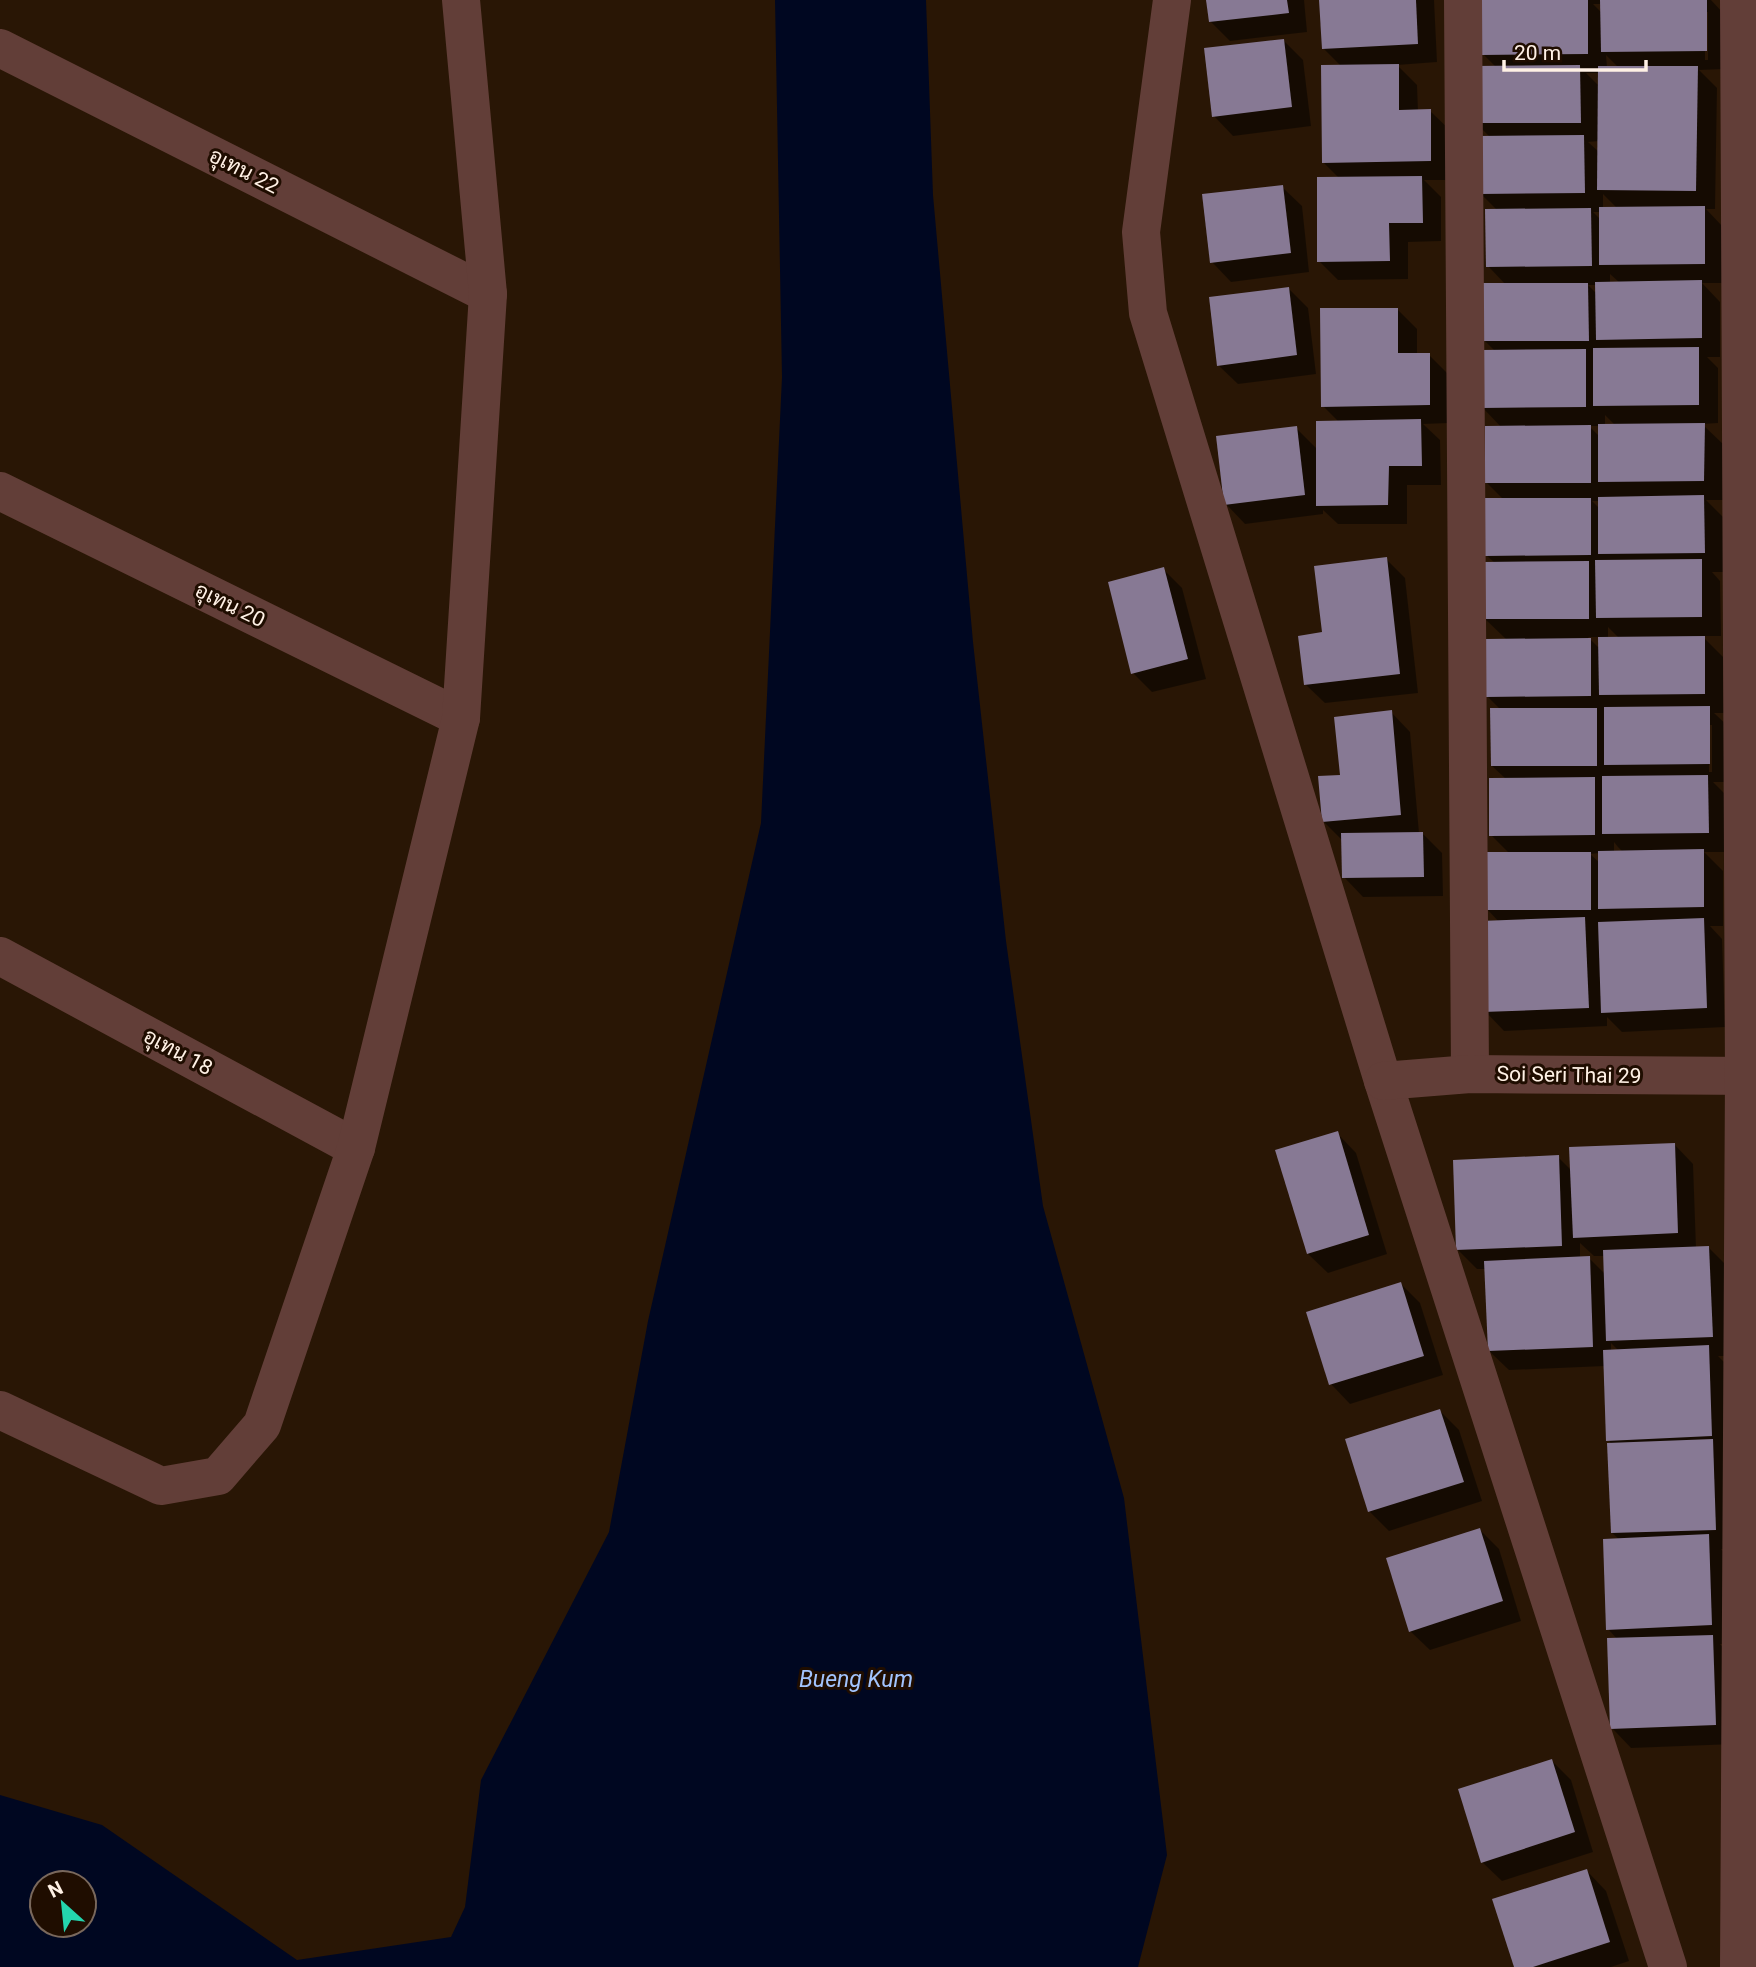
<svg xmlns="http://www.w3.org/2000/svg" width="1756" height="1967" viewBox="0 0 1756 1967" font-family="Roboto,Sarabun,sans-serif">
  <rect width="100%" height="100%" fill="#291605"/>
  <path fill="#000721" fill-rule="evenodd" d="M 775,0 L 926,0 L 933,195 L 973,642 L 1006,941 L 1043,1206 L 1124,1498 L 1167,1855 L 1138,1967 L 0,1967 L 0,1795 L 102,1825 L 297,1960 L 451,1937 L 465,1907 L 481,1780 L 609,1532 L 648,1321 L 761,823 L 782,377 ZM 42,1883 L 84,1883 L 84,1925 L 42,1925 Z"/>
  <g fill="#0007" fill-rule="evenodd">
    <polygon points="1208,0 1304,0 1307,32 1230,41 1210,21"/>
    <polygon points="1321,0 1434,0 1437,62 1397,65 1417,85 1418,111 1430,111 1450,130 1450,180 1424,180 1441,197 1441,241 1408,242 1408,279 1338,280 1319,261 1339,178 1324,163 1342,67 1324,49"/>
    <path d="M 1483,0 L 1711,0 L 1725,15 L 1725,69 L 1699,70 L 1717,88 L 1715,209 L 1706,209 L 1724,228 L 1724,283 L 1702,283 L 1720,302 L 1720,357 L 1707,357 L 1718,368 L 1718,423 L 1702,424 L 1723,444 L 1723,500 L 1706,500 L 1723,517 L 1723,572 L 1712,572 L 1720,581 L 1721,636 L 1702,636 L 1723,657 L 1724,713 L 1714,713 L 1729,727 L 1729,782 L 1713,782 L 1727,796 L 1727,852 L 1704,852 L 1723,871 L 1723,926 L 1710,926 L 1722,939 L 1725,1027 L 1622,1032 L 1607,1017 L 1607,1026 L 1504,1031 L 1485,1011 L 1499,922 L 1487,909 L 1510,854 L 1491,835 L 1506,779 L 1492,766 L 1501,710 L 1487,696 L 1507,640 L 1484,618 L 1495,563 L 1487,556 L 1504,500 L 1487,483 L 1502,428 L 1482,407 L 1495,351 L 1484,340 L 1506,285 L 1488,266 L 1498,211 L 1480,193 L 1491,138 L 1476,123 L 1497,68 L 1483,54 ZM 1593,4 L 1602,4 L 1602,13 ZM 1705,12 L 1708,12 L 1708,60 L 1705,60 ZM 1606,55 L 1619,68 L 1607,67 ZM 1586,73 L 1600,73 L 1600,87 ZM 1599,141 L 1599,152 L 1588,142 ZM 1603,194 L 1618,209 L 1603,209 ZM 1593,212 L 1600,212 L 1601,220 ZM 1610,274 L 1620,283 L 1610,283 ZM 1588,285 L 1597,285 L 1597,294 ZM 1605,415 L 1616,426 L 1605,426 ZM 1589,426 L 1599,426 L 1599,436 ZM 1592,501 L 1600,501 L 1600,509 ZM 1608,627 L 1619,638 L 1608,638 ZM 1588,637 L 1600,637 L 1600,649 ZM 1709,725 L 1712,725 L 1712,772 L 1709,772 ZM 1614,842 L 1618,847 L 1623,852 L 1614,852 ZM 1600,853 L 1600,863 L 1590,854 Z"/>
    <polygon points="1284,41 1303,60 1311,126 1233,136 1214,116"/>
    <polygon points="1282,187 1302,206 1309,272 1231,282 1212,262"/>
    <polygon points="1289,289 1308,308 1316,374 1238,384 1218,365"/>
    <polygon points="1397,309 1417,329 1417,355 1429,355 1448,374 1449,423 1423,424 1440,440 1441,485 1407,485 1407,524 1338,524 1323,510 1323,514 1245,524 1226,504 1296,428 1318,450 1339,422 1323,406"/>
    <polygon points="1386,559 1405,578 1418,693 1325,703 1305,684 1324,634"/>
    <polygon points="1163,569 1182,588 1206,679 1152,692 1133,673"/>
    <polygon points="1391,712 1410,732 1419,833 1422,833 1442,853 1443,896 1363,897 1344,877 1343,841 1324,822 1342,776"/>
    <polygon points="1337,1133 1356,1153 1387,1254 1328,1273 1308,1254"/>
    <path d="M 1674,1144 L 1693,1164 L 1696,1248 L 1708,1247 L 1728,1267 L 1731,1356 L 1718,1356 L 1728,1366 L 1735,1549 L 1721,1549 L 1728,1556 L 1731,1644 L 1720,1644 L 1731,1656 L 1735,1744 L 1631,1748 L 1612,1728 L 1618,1640 L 1608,1629 L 1620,1540 L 1612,1533 L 1612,1444 L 1608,1440 L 1605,1366 L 1509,1370 L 1489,1351 L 1486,1269 L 1477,1269 L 1458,1250 L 1558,1157 L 1572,1171 ZM 1580,1243 L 1594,1256 L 1605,1256 L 1606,1275 L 1589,1258 L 1580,1258 ZM 1611,1343 L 1619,1351 L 1611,1351 Z"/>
    <polygon points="1401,1284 1420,1303 1443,1375 1350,1404 1331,1384 1308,1313"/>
    <polygon points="1440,1411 1459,1430 1482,1501 1389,1531 1370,1512 1348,1440"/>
    <polygon points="1480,1530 1499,1549 1521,1621 1430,1650 1410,1631"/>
    <polygon points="1552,1761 1571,1780 1593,1852 1502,1881 1482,1862"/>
    <polygon points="1587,1871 1606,1891 1629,1961 1611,1967 1516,1967"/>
  </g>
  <g fill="#877994">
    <polygon points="1206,0 1287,0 1289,13 1209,22"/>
    <polygon points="1319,0 1416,0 1418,44 1322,49"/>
    <polygon points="1482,0 1588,0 1588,54 1481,55"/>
    <polygon points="1600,0 1707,0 1707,51 1601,52"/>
    <polygon points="1284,39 1292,107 1212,117 1204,48"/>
    <polygon points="1399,64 1399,110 1431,109 1431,161 1322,163 1321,65"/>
    <polygon points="1580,65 1581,123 1474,123 1474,66"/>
    <polygon points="1598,66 1698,66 1696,191 1597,190"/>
    <polygon points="1584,135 1585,193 1479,194 1478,136"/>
    <polygon points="1422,176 1423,223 1389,223 1390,261 1317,262 1317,177"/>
    <polygon points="1283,185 1291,253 1210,263 1202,194"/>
    <polygon points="1705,206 1705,264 1599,265 1599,207"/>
    <polygon points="1591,208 1592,266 1486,267 1485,209"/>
    <polygon points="1702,280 1702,338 1596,340 1595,282"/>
    <polygon points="1482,283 1588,283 1589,341 1482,341"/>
    <polygon points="1289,287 1297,355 1217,366 1209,297"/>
    <polygon points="1320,308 1398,308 1398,353 1430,353 1430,405 1321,407"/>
    <polygon points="1699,347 1699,405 1593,406 1593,348"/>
    <polygon points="1586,349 1586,407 1480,408 1480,350"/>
    <polygon points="1421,419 1422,466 1389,466 1388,505 1316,506 1316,421"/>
    <polygon points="1705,423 1704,481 1598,482 1598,424"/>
    <polygon points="1591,425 1591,483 1485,483 1485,426"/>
    <polygon points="1297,426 1305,495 1224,505 1216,436"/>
    <polygon points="1704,495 1705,553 1598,554 1598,497"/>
    <polygon points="1485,498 1591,498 1591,555 1485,556"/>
    <polygon points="1387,557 1400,674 1304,685 1298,636 1322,632 1314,566"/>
    <polygon points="1702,559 1702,617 1596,618 1595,560"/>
    <polygon points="1589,561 1589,619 1483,619 1483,562"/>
    <polygon points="1164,567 1188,659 1131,674 1108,582"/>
    <polygon points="1705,636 1705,694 1599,695 1598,637"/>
    <polygon points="1591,638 1591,696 1485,697 1485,639"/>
    <polygon points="1710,706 1710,764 1604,765 1604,707"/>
    <polygon points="1490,708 1597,708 1597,766 1491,766"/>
    <polygon points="1392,710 1401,815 1322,822 1318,776 1340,775 1334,717"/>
    <polygon points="1708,775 1709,833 1602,834 1602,776"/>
    <polygon points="1595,777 1595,835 1489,836 1489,778"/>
    <polygon points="1423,832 1424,877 1342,878 1341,833"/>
    <polygon points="1704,849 1704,907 1598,909 1598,851"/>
    <polygon points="1484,852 1591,852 1591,910 1485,910"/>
    <polygon points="1585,917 1589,1008 1483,1012 1480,921"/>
    <polygon points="1704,918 1707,1008 1601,1013 1598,922"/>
    <polygon points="1338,1131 1369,1235 1307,1254 1275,1150"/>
    <polygon points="1675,1143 1678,1233 1573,1238 1569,1147"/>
    <polygon points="1559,1155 1562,1246 1456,1250 1453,1160"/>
    <polygon points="1709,1246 1713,1337 1606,1341 1603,1250"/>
    <polygon points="1590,1256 1593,1347 1488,1351 1484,1261"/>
    <polygon points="1401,1282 1424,1356 1329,1385 1306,1312"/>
    <polygon points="1709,1345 1712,1436 1606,1441 1603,1350"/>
    <polygon points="1440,1409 1464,1482 1368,1512 1345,1439"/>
    <polygon points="1713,1439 1716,1530 1611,1533 1607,1443"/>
    <polygon points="1480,1528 1503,1601 1409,1632 1386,1558"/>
    <polygon points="1709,1534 1712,1625 1606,1630 1603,1539"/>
    <polygon points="1713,1635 1716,1725 1610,1729 1607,1638"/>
    <polygon points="1552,1759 1575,1832 1481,1863 1458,1789"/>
    <polygon points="1587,1869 1610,1942 1533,1967 1514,1967 1492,1899"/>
  </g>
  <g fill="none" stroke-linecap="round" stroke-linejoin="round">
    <g stroke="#623e38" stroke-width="38">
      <polyline points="1172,0 1141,232 1148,313 1383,1081 1668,1967"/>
      <polyline points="1463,0 1470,1074"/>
      <polyline points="0,48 488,294"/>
      <polyline points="0,491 461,718"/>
      <polyline points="0,956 356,1148"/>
      <polyline points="1383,1081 1470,1074 1756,1076"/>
      <polyline points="0,1410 161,1486 218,1476 262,1425 356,1148 461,718 488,294 461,0"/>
      <polyline points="1739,1967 1744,1077 1739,0"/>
    </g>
  </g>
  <g text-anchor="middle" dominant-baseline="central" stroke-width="6" stroke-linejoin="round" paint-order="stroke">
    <g font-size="21" fill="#fff1e5" stroke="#1f0d00">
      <text transform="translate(244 171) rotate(27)">อุเทน 22</text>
      <text transform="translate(230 605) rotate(26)">อุเทน 20</text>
      <text transform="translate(178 1052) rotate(28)">อุเทน 18</text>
      <text transform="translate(1569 1075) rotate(1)">Soi Seri Thai 29</text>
    </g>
    <g font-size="23" font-style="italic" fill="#a2c4fd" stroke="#1f0d00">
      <text x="856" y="1679">Bueng Kum</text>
    </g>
  </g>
  <g transform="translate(63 1904) rotate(333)"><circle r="33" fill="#1f0d00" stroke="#79685c" stroke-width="2"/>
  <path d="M0-5L12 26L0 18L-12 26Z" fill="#24d5ae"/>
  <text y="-10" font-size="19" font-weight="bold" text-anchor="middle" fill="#fff1e5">N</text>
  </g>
  <path d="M1504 60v10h142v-10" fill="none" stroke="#fff1e5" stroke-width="3.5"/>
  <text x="1514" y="60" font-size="21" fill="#fff1e5" stroke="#1f0d00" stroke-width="5" paint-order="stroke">20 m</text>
</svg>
